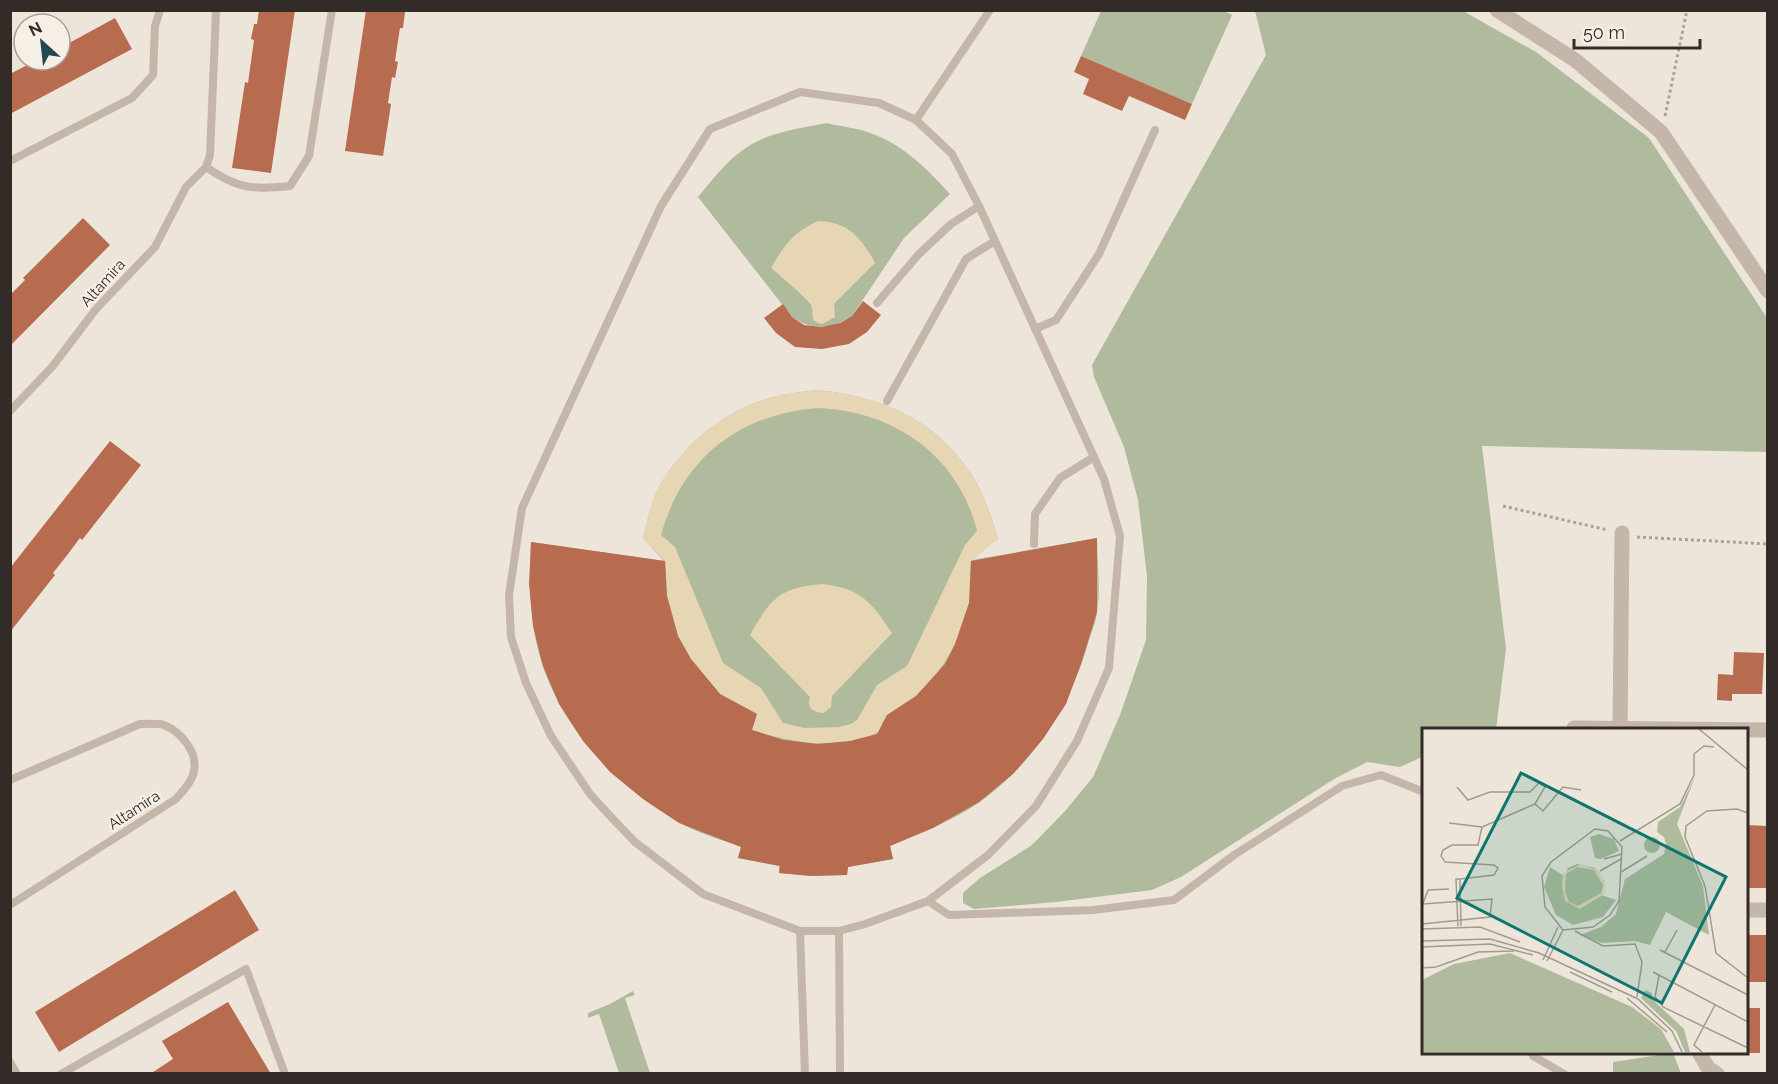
<svg xmlns="http://www.w3.org/2000/svg" width="1778" height="1084" viewBox="0 0 1778 1084" font-family="Raleway,sans-serif">
  <rect width="100%" height="100%" fill="#eee5da"/>
  <g fill="#afbb9c">
    <polygon points="1222,10 1232,15 1192,104 1081,56 1101,11"/>
    <polygon points="1255,11 1463,11 1536,52 1649,138 1767,318 1767,452 1482,446 1506,649 1496,730 1424,730 1424,756 1400,767 1367,762 1334,779 1181,877 1152,890 1056,902 974,909 963,903 963,893 980,878 1032,845 1066,810 1093,777 1120,715 1146,640 1147,576 1138,500 1124,447 1094,377 1092,365 1266,55"/>
    <path d="M 827,123 C 842,127 859,128 873,134 C 905,146 928,170 950,194 L 904,238 L 852,316 C 831,329 812,331 792,317 L 698,197 C 713,179 727,160 747,147 C 770,132 801,128 827,123 Z"/>
    <path d="M 818,390 C 882,397 934,418 971,474 C 984,493 991,517 998,538 L 972,560 L 1097,538 C 1097,562 1101,588 1097,612 C 1096,623 1090,635 1087,647 C 1068,709 1034,763 980,802 C 953,821 920,833 890,846 L 893,859 L 848,867 L 847,875 L 811,876 L 779,873 L 779,866 L 738,858 L 741,847 C 720,839 696,833 677,821 C 605,779 544,709 533,624 C 529,597 530,570 531,542 L 664,561 L 643,538 C 647,522 651,503 658,489 C 679,449 720,414 763,400 C 780,394 799,392 818,390 Z"/>
    <polygon points="633,991 635,995 625,998 650,1073 619,1073 599,1014 588,1018 588,1013 610,1004"/>
    <polygon points="1673,1053 1681,1073 1613,1073 1613,1062"/>
  </g>
  <g fill="#e6d6b4" fill-rule="evenodd">
    <path d="M 818,221 C 848,222 861,237 875,263 L 834,304 L 835,317 L 822,324 C 808,321 815,314 811,305 C 809,300 778,274 771,268 C 785,244 793,233 818,221 Z"/>
    <path d="M 818,390 C 882,397 934,418 971,474 C 984,493 991,517 998,538 L 971,561 C 970,574 972,589 969,603 C 962,638 943,671 917,695 C 906,706 890,709 882,724 L 884,729 C 845,753 793,743 752,730 L 757,714 L 720,694 L 691,659 L 678,636 L 667,596 L 665,561 L 643,538 C 647,522 651,503 658,489 C 679,449 720,414 763,400 C 780,394 799,392 818,390 ZM 819,408 C 895,412 958,455 977,531 L 965,545 L 907,666 L 877,685 L 857,720 L 851,724 L 839,727 L 804,728 L 783,723 L 761,688 L 723,663 L 675,547 L 661,535 C 683,457 739,414 819,408 Z"/>
    <path d="M 824,584 C 863,590 871,602 892,633 L 832,696 L 831,707 L 824,713 C 813,712 806,708 810,697 L 750,635 C 771,598 780,587 824,584 Z"/>
  </g>
  <g fill="#b76b4f">
    <polygon points="259,10 295,10 271,173 232,168 245,82 248,83 254,40 251,39 254,24 257,24"/>
    <polygon points="366,10 402,10 405,12 403,28 400,28 396,54 395,61 398,62 395,78 392,77 388,103 391,104 383,156 345,151"/>
    <polygon points="115,18 132,49 10,114 10,74 37,60 60,60 60,48"/>
    <polygon points="1081,56 1192,104 1185,120 1129,96 1122,111 1083,94 1089,79 1074,72"/>
    <polygon points="83,218 110,245 10,346 10,295 25,280 23,278"/>
    <polygon points="863,301 881,315 867,332 849,344 822,349 795,347 776,333 764,318 783,304 792,317 804,325 821,327 840,323 852,316"/>
    <polygon points="110,441 141,465 82,540 80,538 68,554 53,573 55,575 10,632 10,568"/>
    <polygon points="1097,538 1097,612 1081,664 1066,704 1043,739 1014,773 979,802 933,828 890,846 893,859 848,867 847,875 811,876 779,873 780,866 738,858 741,847 679,823 643,799 610,772 583,741 559,704 543,666 533,626 529,584 531,542 665,561 667,596 678,636 691,659 720,694 757,714 752,730 784,740 817,744 850,741 877,734 887,715 916,696 945,664 955,644 969,603 971,561"/>
    <polygon points="1734,652 1764,653 1762,694 1732,694 1732,701 1717,700 1718,674 1733,675"/>
    <polygon points="1746,825 1767,826 1767,888 1746,888"/>
    <polygon points="235,890 259,930 59,1052 35,1012"/>
    <rect x="1746" y="935" width="21" height="47"/>
    <polygon points="228,1002 271,1074 150,1074 173,1059 162,1041"/>
    <rect x="1746" y="1008" width="14" height="45"/>
  </g>
  <g fill="none" stroke-linecap="round" stroke-linejoin="round">
    <g stroke="#b0a092" stroke-width="3" stroke-dasharray="3 3" stroke-linecap="butt">
      <polyline points="1665,116 1687,10"/>
      <polyline points="1503,506 1608,530"/>
      <polyline points="1637,537 1768,544"/>
    </g>
    <g stroke="#c4b6a8" stroke-width="8">
      <polygon points="800,92 879,103 916,120 952,154 979,206 1104,479 1120,536 1109,668 1077,741 1036,806 988,855 928,901 865,924 839,931 800,931 703,894 635,842 612,818 590,794 551,736 526,683 511,637 509,595 522,508 661,206 710,129"/>
      <polyline points="916,120 990,10"/>
      <polyline points="10,161 132,98 153,75 155,26 160,10"/>
      <path d="M 206,167 C 238,189 252,190 290,186 L 309,156 L 332,10"/>
      <polyline points="877,303 919,254 951,224 979,206"/>
      <polyline points="1035,329 1056,320 1099,254 1155,130"/>
      <polyline points="887,401 966,259 995,241"/>
      <polyline points="10,411 52,367 96,309 155,247 186,187 206,167 210,155 216,10"/>
      <polyline points="1034,544 1035,514 1060,478 1094,457"/>
      <path d="M 10,780 L 140,724 C 147,724 157,723 164,725 C 181,732 198,752 194,771 C 192,782 183,791 176,799 L 10,905"/>
      <polyline points="928,901 949,915 1093,910 1174,900 1234,855 1342,786 1381,775 1424,792"/>
      <polyline points="800,931 805,1074"/>
      <polyline points="839,931 840,1074"/>
      <polyline points="1532,1052 1533,1056 1564,1074"/>
      <polyline points="10,1062 17,1074"/>
      <polyline points="61,1074 246,969 285,1074"/>
    </g>
    <g stroke="#c4b6a8" stroke-width="15">
      <polyline points="1497,10 1575,60 1661,132 1768,291"/>
      <polyline points="1574,728 1768,730"/>
      <polyline points="1620,729 1622,533"/>
      <polyline points="1746,910 1768,910"/>
      <polyline points="1699,1052 1708,1068 1717,1074"/>
    </g>
  </g>
  <g text-anchor="middle" dominant-baseline="central" stroke-width="4.5" stroke-linejoin="round" paint-order="stroke">
    <g font-size="15" fill="#322b27" stroke="#f6efe6">
      <text transform="translate(103 283) rotate(-48)">Altamira</text>
      <text transform="translate(134 810) rotate(-33)">Altamira</text>
    </g>
  </g>
  <g transform="translate(1422 728)">
    <rect width="326" height="326" fill="#eee5da"/>
    <path d="M 273,49 L 255,96 L 281,158 L 287,207 L 244,184 L 228,217 L 212,213 L 180,215 L 158,207 L 179,199 L 194,186 L 203,151 L 242,126 L 244,116 L 242,109 L 235,104 L 236,94 L 258,79 ZM 177,106 L 192,111 L 197,123 L 179,131 L 173,130 L 168,109 ZM222 117a8 8 0 1 1 16 0a8 8 0 1 1-16 0ZM 155,136 L 173,140 L 182,153 L 179,167 L 194,172 L 181,189 L 151,197 L 134,187 L 122,159 L 128,139 L 142,148 L 146,140 ZM 88,225 L 210,279 L 239,301 L 252,324 L 0,324 L 0,252 L 32,236 ZM 223,262 L 230,265 L 230,271 L 262,301 L 268,324 L 263,324 L 254,303 L 219,270 Z" fill="#afbb9c"/>
    <path d="M 159,136 L 177,143 L 183,157 L 182,166 L 158,181 L 143,173 L 140,158 L 141,145 ZM 155,139 L 172,142 L 181,157 L 181,164 L 156,178 L 147,174 L 143,164 L 144,146 Z" fill="#e6d6b4" fill-rule="evenodd"/>
    <path fill="none" stroke="#a39b92" stroke-width="1.5" d="M 277,1 L 326,42M 35,59 L 46,72 L 68,64 L 108,64 L 117,55 L 123,59 L 113,76 L 60,99 L 56,117 L 30,117 L 21,122 L 19,128 L 23,134 L 72,137 L 76,140 L 72,147 L 38,151M 113,76 L 121,83 L 141,59 L 159,62M 326,85 L 315,81 L 285,83 L 264,98 L 263,109 L 283,158 L 294,225 L 326,250M 27,95 L 60,99M 173,101 L 186,103 L 200,119 L 197,173 L 188,187 L 171,199 L 141,202 L 123,179 L 120,148 L 129,134 ZM 198,113 L 258,76 L 272,47 L 272,26 L 282,18 L 292,19M 182,131 L 200,126M 178,143 L 199,131M 199,144 L 225,128M 38,151 L 39,198M 0,178 L 6,162 L 27,161M 0,196 L 68,189 L 70,171 L 1,176M 36,198 L 34,151 L 38,151M 0,201 L 58,199 L 98,214M 153,203 L 181,218 L 213,216 L 220,234 L 215,269M 0,213 L 68,211 L 117,225 L 216,271 L 250,303 L 260,324M 0,219 L 68,216 L 111,227M 238,222 L 326,267M 243,224 L 255,202M 121,232 L 136,199M 125,233 L 141,202M 0,240 L 14,239 L 56,224 L 92,223M 148,244 L 190,264M 231,244 L 326,294M 237,248 L 233,269 L 241,279 L 326,320M 205,270 L 245,304M 280,324 L 272,317 L 293,277"/>
    <path fill="#0f766e" fill-opacity="0.15" stroke="#0f766e" stroke-width="3" d="M 99,45 L 304,149 L 240,275 L 35,170 Z"/>
    <rect width="326" height="326" fill="none" stroke="#322b27" stroke-width="3"/>
  </g>
  <rect width="1778" height="1084" fill="none" stroke="#322b27" stroke-width="24"/>
  <g transform="translate(42 42) rotate(333)"><circle r="28" fill="#f6efe6" stroke="#a8a19a" stroke-width="1.5"/>
  <path d="M0-4.5L10 22L0 15L-10 22Z" fill="#224a4e"/>
  <text y="-9" font-size="16" font-weight="bold" text-anchor="middle" fill="#322b27">N</text>
  </g>
  <path d="M1574 39v9h126v-9" fill="none" stroke="#322b27" stroke-width="3"/>
  <text x="1583" y="39" font-size="18" fill="#322b27" stroke="#f6efe6" stroke-width="4.5" paint-order="stroke">50 m</text>
</svg>
